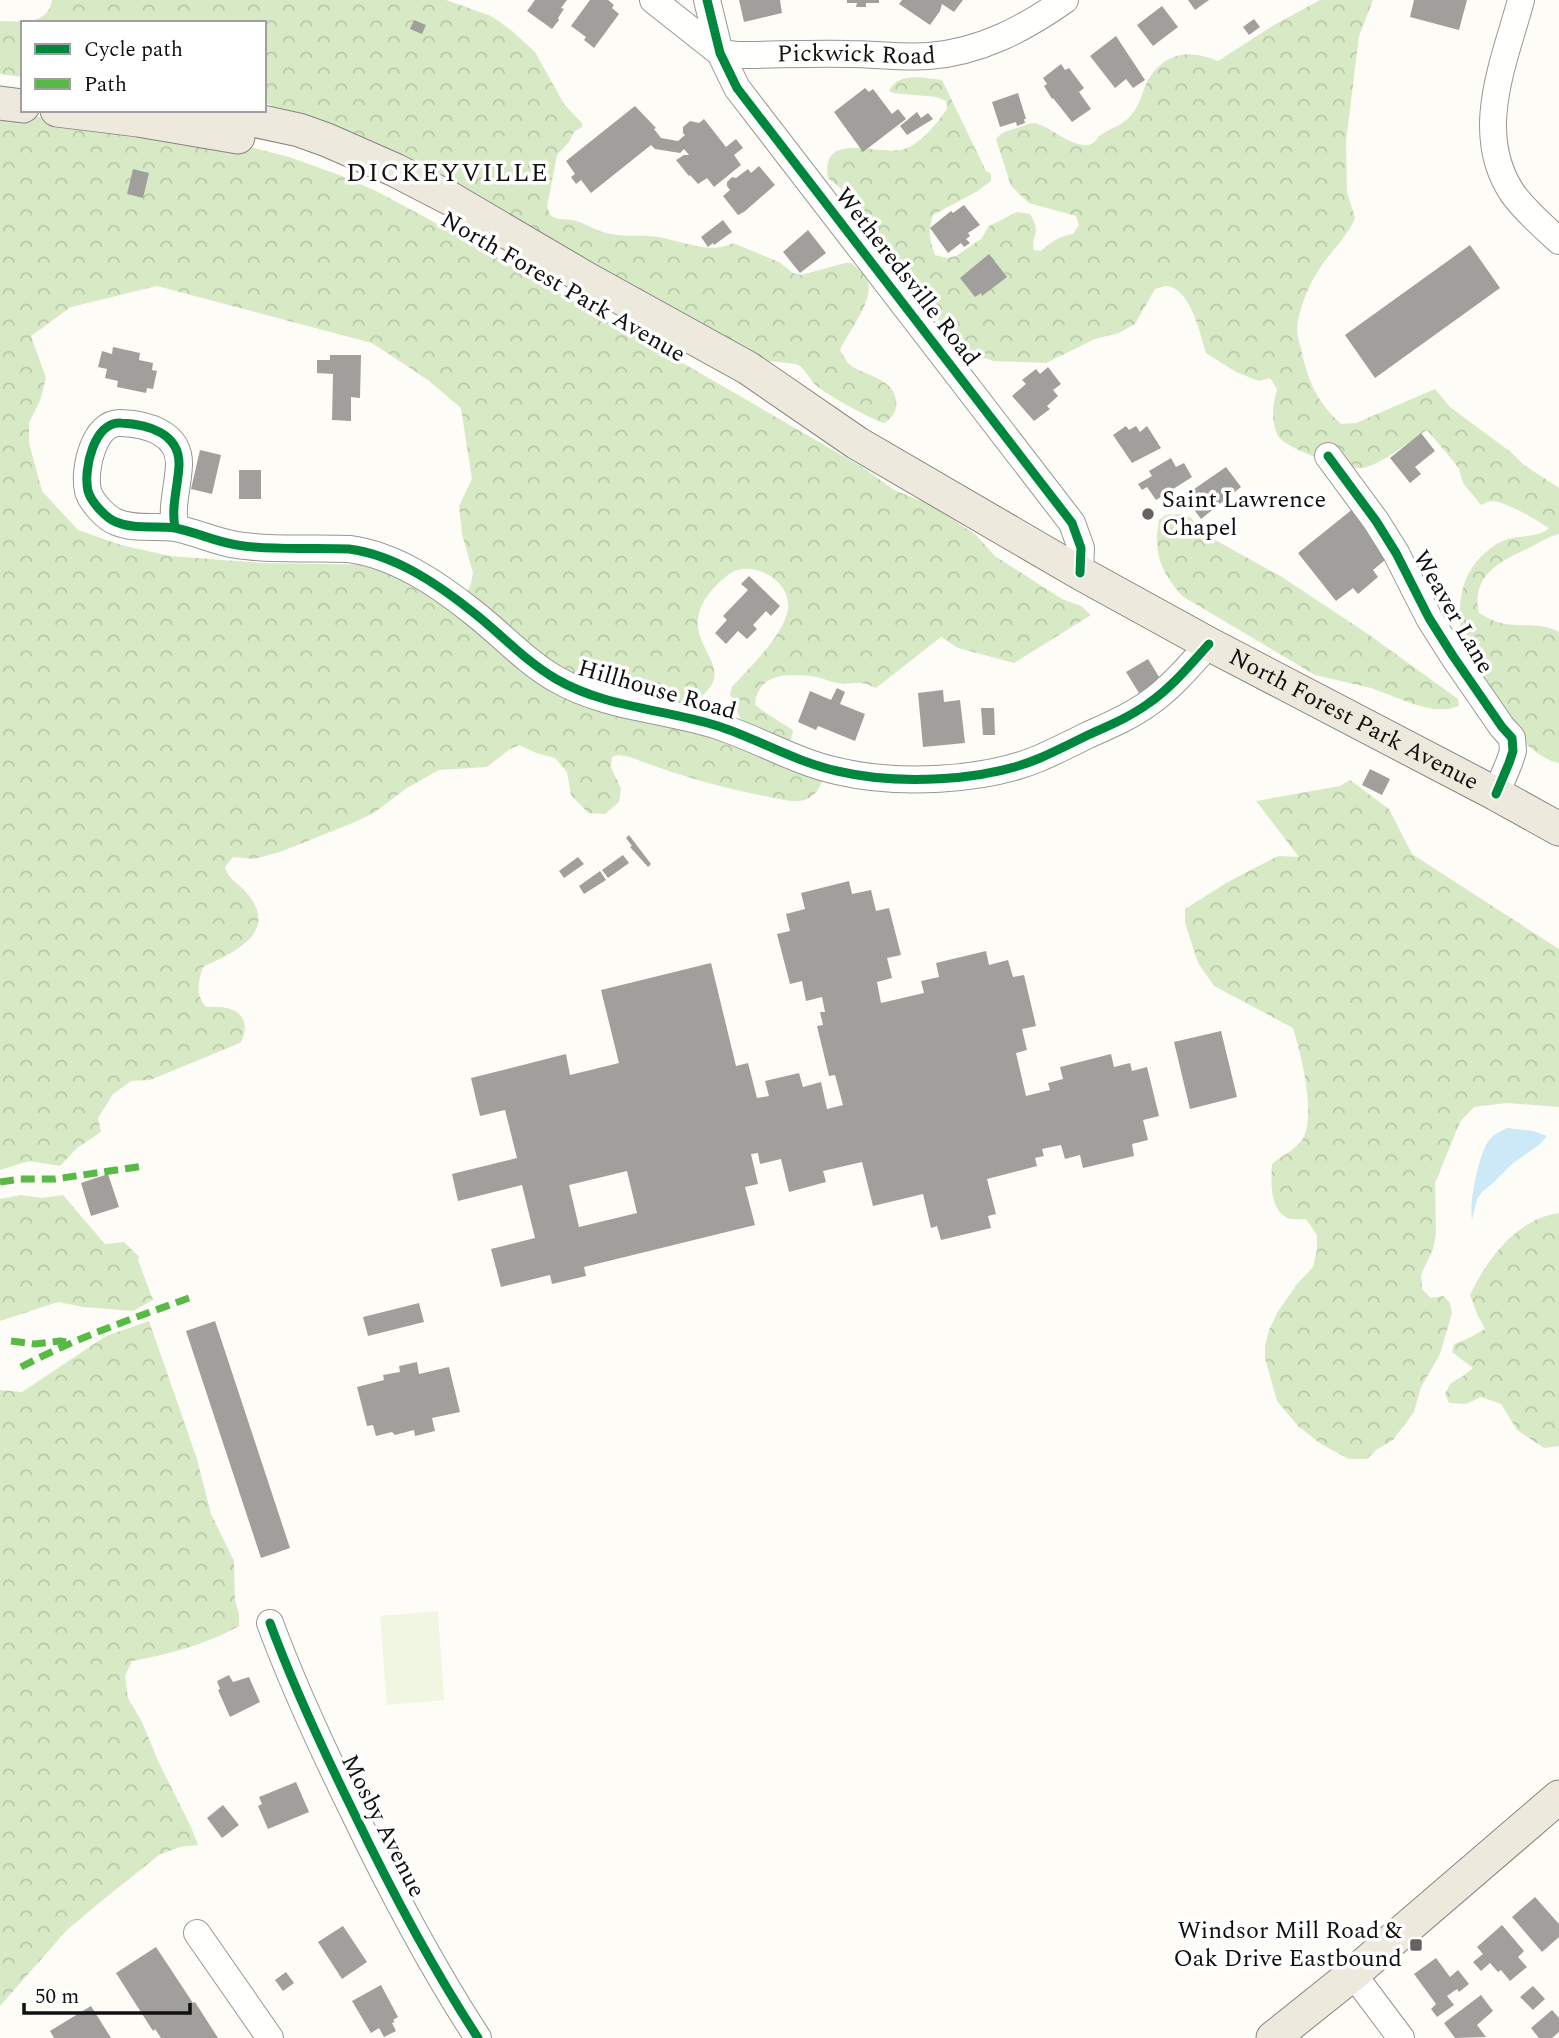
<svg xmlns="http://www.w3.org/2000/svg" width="1559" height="2038" viewBox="0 0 1559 2038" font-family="Spectral,serif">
  <defs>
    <pattern id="forest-crowns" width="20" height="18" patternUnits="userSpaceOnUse" patternTransform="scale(1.75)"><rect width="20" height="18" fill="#d8eac5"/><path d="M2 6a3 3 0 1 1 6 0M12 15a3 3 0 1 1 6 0" fill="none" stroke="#b8c8a8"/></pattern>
  </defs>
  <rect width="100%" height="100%" fill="#fdfcf7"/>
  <g fill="url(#forest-crowns)">
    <path d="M 52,0 L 446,0 L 491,16 L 511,30 L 535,52 L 564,104 L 582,123 L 582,127 L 574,132 L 569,142 L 557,155 L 547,207 L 551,216 C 559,220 564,219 572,220 C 583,222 593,229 603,232 C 622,238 641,234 658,237 C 683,241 710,255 733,243 L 779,262 L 793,273 L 801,275 L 845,263 L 852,263 C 856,268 864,273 867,279 C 876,300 848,331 840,350 C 843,354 846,361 849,364 C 861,375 893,377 896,400 C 898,410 892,417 885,423 C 877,423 826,394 818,387 C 811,382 807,372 800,366 C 795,362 766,362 757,360 L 275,110 L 271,105 L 264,102 L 264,23 L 23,23 L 23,77 L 0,74 L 0,21 C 20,21 48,26 52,0 Z"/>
    <path d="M 1320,0 L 1373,0 L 1359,36 L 1346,142 L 1347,192 L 1355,218 C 1347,238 1329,253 1318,271 C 1307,288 1300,307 1297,327 C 1297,335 1299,342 1301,349 C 1308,381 1316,401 1341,424 L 1356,423 L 1435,389 L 1450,407 L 1512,453 L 1524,465 L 1559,488 L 1559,534 C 1550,536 1542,541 1533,546 C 1504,560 1470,573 1479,613 C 1488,618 1496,623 1507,624 C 1525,627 1542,622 1559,632 L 1559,763 C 1545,760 1533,751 1523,741 C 1515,732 1508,720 1501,710 C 1487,689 1467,666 1462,641 C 1458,618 1458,588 1472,568 C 1483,552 1500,538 1519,537 C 1531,535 1540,536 1549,528 C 1538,521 1504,500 1491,501 C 1489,501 1483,504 1481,505 L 1463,483 L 1459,469 L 1454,462 L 1427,430 C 1409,441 1382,465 1362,468 C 1348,471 1286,449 1278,436 C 1270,420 1273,405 1277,389 L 1270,378 L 1259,381 L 1236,372 L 1206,353 C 1200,334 1191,289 1167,286 C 1163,286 1159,288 1155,289 L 1135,324 L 1119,333 L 1095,339 L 1046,363 L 993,361 L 961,350 L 840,188 L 828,178 C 820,129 879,157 904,149 C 921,144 937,123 947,109 L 946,101 L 936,97 L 893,93 L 889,91 C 899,71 923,78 942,80 L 986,171 L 991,174 L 991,181 L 976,192 L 933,215 C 928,231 929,240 935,255 L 947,258 L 956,256 L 981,239 L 989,226 L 1017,212 L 1030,214 C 1043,235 1030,234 1034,250 L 1041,251 C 1051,242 1059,236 1073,234 L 1079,225 L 1076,216 L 1029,203 L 1011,186 L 996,139 C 1002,132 1006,131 1014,129 C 1020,127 1029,123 1035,123 C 1049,125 1080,155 1094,142 C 1097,140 1098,136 1101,135 C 1115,125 1123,127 1135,110 C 1141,101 1143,89 1148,80 C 1165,52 1189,49 1218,61 L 1274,25 Z"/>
    <path d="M 0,112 L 226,141 L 289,157 L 342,176 L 378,192 L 447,229 L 707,377 L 864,468 L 894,490 L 926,503 L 948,516 L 976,535 L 995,556 L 1062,599 L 1081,606 L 1091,615 L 1014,663 L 958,648 L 941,637 L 876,688 C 871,686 865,683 860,683 C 854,682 848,684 843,684 C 834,683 825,679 816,677 C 791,673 757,672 755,705 L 769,715 L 793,730 L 789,749 L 745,730 L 730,694 L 732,687 C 750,667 779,640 787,614 C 795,587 763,563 737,570 C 730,572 718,583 712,590 C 674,635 726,657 712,684 C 708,692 693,704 686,711 C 653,704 618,701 586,688 C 540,669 503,630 463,600 L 471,584 L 473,573 L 462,534 L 459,506 L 472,479 L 461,408 L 428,380 L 372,343 L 157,286 L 71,307 L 31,336 L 46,378 L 40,401 L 29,423 L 29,443 L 42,491 L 78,530 L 121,545 L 170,556 L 261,563 L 385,565 L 436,593 L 464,611 L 511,649 L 527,666 L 562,687 L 594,699 L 707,727 L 823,772 C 824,782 817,795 807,799 C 796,804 781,799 770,797 C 721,788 677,775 630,757 L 618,755 L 612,757 L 611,767 L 621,789 L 619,802 L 605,814 L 588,813 L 571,795 L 567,772 L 555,758 L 536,753 L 519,745 L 510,749 L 487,767 L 439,770 L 407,788 L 375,812 L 355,822 L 280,852 L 254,859 L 233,857 L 225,867 C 227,878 238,883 245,891 C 281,931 237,951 203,967 C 198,982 195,994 206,1007 C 215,1007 227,1006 235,1011 C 247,1017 247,1033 240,1043 L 150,1080 L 131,1081 L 113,1094 L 98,1118 L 101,1132 L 77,1148 L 60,1166 L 29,1161 L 0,1170 Z"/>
    <path d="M 1179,514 L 1190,517 L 1201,529 L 1217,541 L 1282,577 L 1368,634 L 1458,699 L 1459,706 L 1449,709 L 1433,709 L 1413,704 L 1371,688 L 1315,675 L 1182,596 C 1160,570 1153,553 1159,520 L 1166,515 Z"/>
    <path d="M 1350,780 L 1389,809 L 1412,854 L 1559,949 L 1559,1107 L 1506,1103 L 1474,1107 L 1460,1122 L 1435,1183 L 1436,1233 L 1433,1249 L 1421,1275 L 1422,1289 L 1431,1298 L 1443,1296 L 1450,1303 L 1452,1313 L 1440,1354 L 1421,1387 L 1414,1412 L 1393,1440 L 1376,1450 L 1367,1459 L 1349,1459 L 1321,1444 L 1298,1426 L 1277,1401 L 1265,1358 L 1265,1346 L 1269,1330 L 1277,1313 L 1297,1284 L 1313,1267 L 1317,1250 L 1317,1235 L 1306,1219 C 1300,1219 1293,1220 1288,1218 C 1269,1209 1271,1181 1272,1164 C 1281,1156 1295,1150 1302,1140 C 1317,1116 1301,1054 1293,1028 L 1214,986 L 1198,963 L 1185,923 L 1185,909 L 1226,883 L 1278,856 L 1299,857 L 1256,801 L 1340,786 Z"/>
    <polygon points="21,1195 42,1198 63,1195 105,1244 124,1242 139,1257 138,1260 153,1300 133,1311 83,1307 58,1302 0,1321 0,1199"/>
    <path d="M 1559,1213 L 1559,1446 L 1544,1448 L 1517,1430 L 1501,1404 L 1481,1397 L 1466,1404 L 1449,1403 L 1445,1394 L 1450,1384 L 1463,1376 L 1473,1368 L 1452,1352 L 1454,1344 L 1471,1337 L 1485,1329 L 1478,1316 L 1470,1295 C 1487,1259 1517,1219 1559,1213 Z"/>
    <path d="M 149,1321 L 197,1459 L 211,1514 L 234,1561 L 235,1600 L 239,1614 L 239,1626 C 205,1645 170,1654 132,1661 L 125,1676 L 128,1698 L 142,1722 L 159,1763 L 191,1827 L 198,1845 L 180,1847 L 159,1855 L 99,1903 L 66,1931 L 0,2006 L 0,1390 L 22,1392 L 106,1336 Z"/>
  </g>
  <polygon fill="#f0f6e1" points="438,1611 444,1700 387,1705 380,1616"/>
  <path fill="#cde8f7" d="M 1507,1128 L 1533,1131 L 1547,1136 L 1539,1145 L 1512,1164 L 1494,1182 L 1482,1192 L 1477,1199 L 1472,1220 C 1469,1203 1479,1148 1492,1137 C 1496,1133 1502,1131 1507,1128 Z"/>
  <g fill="#a19f9c" fill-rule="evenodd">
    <polygon points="535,0 567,0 561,8 564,9 558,18 559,20 552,29 527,11"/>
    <polygon points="590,0 608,0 614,5 612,8 619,14 594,48 584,40 586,37 571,26"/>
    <polygon points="739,0 780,0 782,13 744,22"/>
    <polygon points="847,0 879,0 879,3 866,3 866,7 856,7 857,3 847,3"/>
    <polygon points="902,0 963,0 954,12 942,4 940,11 930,25 899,4"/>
    <polygon points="1188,0 1209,0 1195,10"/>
    <polygon points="1414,0 1467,0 1459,30 1410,17"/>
    <polygon points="1162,6 1178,27 1153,46 1137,25"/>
    <polygon points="1254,19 1260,27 1249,35 1243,27"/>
    <polygon points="414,20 426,25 422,34 410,29"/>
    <polygon points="1116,36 1145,80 1133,88 1126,79 1115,88 1090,56"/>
    <polygon points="1061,64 1065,70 1069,68 1084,88 1079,92 1091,109 1072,122 1053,98 1052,99 1044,86 1047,84 1043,78"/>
    <polygon points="865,88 869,92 873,89 892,114 898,109 906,119 863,152 834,112"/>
    <polygon points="1018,93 1026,119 1024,119 1025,123 1017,126 1016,122 1000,127 992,102"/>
    <polygon points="635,106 656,128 654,129 661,138 678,141 685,135 683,133 683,127 690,121 699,123 704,119 726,147 736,139 743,148 734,155 741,165 714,187 707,178 698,184 690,175 689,176 676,160 684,155 689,155 684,149 680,153 655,149 651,145 591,193 581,180 576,184 571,177 575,174 566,161"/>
    <polygon points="917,112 921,118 928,113 933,119 907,135 900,126"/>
    <polygon points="759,166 775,185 744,212 738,215 723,196 730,190 727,186 727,182 732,177 736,178 748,169 751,173"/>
    <polygon points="133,169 149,173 143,198 127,194"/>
    <polygon points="964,205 980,225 968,233 970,236 966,239 970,243 964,247 961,243 948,253 930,228 951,211 953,213"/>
    <polygon points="723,220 732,232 714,245 713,243 708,247 701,237"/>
    <polygon points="808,230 826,253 800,273 783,252"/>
    <polygon points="1470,245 1500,288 1375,378 1345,335"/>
    <polygon points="989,254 1007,277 982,296 981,293 975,297 960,278"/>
    <polygon points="113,347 140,353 139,360 153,363 152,370 157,371 153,389 147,388 146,393 117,387 118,381 105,378 107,369 98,367 102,351 112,354"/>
    <polygon points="330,355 361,355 360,398 351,397 351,421 332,420 333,374 317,373 317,360 330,360"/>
    <polygon points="1048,367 1061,384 1053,390 1058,396 1047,406 1050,409 1034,421 1012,396 1026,384 1022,380 1036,369 1040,374"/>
    <polygon points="1126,426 1129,430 1136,426 1140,432 1147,426 1161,448 1132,463 1113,435"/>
    <polygon points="1421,433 1435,451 1415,467 1421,474 1410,483 1390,458"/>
    <polygon points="200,450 221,455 212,494 191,489"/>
    <polygon points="1171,458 1176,467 1184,463 1192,477 1156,500 1147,487 1142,490 1138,484 1152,476 1149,471"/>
    <polygon points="1226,467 1241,487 1201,519 1184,496"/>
    <rect x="239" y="470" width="22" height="29"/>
    <polygon points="1354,508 1391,555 1373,570 1378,577 1358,594 1353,588 1336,601 1298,553"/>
    <polygon points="749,576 780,606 771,616 766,611 753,625 757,629 747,639 738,631 726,644 715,633 727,620 723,616 748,590 741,584"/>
    <polygon points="1148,659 1161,680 1139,693 1126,672"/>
    <polygon points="837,688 845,692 840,704 865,714 855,741 818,726 816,730 798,722 810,691 831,700"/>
    <polygon points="943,690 944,702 960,700 965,743 923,747 918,693"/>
    <polygon points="981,708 994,708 995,735 983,735"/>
    <polygon points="1370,769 1390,779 1382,795 1362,785"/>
    <polygon points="629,835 651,864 648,867 630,847 632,846 626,838"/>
    <polygon points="623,855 629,863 608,878 602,870"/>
    <polygon points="578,857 584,864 564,878 559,871"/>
    <polygon points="600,871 606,880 584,894 579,886"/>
    <path d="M 849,881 L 852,894 L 871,890 L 876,911 L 889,908 L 901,955 L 887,958 L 892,978 L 877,982 L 881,1003 L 924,993 L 921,981 L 939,977 L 936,963 L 986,951 L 989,965 L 1008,960 L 1013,977 L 1024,975 L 1036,1026 L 1022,1029 L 1027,1050 L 1016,1053 L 1026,1096 L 1050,1090 L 1048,1083 L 1063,1079 L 1060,1067 L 1111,1054 L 1114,1067 L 1130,1063 L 1132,1071 L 1147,1067 L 1159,1116 L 1143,1120 L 1148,1140 L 1132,1144 L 1134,1156 L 1083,1168 L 1080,1155 L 1065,1159 L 1061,1145 L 1042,1149 L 1044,1156 L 1035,1158 L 1037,1166 L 987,1179 L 996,1214 L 988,1216 L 991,1228 L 941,1240 L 937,1226 L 931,1228 L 923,1194 L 873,1206 L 862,1162 L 823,1171 L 826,1182 L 789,1192 L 781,1159 L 760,1164 L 758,1153 L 751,1154 L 758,1184 L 745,1187 L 755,1225 L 584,1267 L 586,1276 L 552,1284 L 550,1275 L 501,1287 L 491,1249 L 535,1238 L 522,1185 L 458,1201 L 452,1174 L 517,1158 L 505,1110 L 480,1116 L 471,1078 L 566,1054 L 570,1075 L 619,1063 L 601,990 L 711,963 L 736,1066 L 748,1063 L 757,1098 L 769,1096 L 765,1081 L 799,1073 L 803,1087 L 821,1082 L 827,1109 L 843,1105 L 835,1075 L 829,1076 L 817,1026 L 823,1025 L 820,1012 L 825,1012 L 822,997 L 806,1001 L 802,981 L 790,984 L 777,934 L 790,931 L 786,914 L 805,909 L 801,893 ZM 627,1171 L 637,1213 L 579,1227 L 569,1185 Z"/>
    <polygon points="1221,1031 1237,1097 1190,1109 1174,1042"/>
    <polygon points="108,1174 119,1207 91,1216 81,1183"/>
    <polygon points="419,1303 424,1322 368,1336 363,1317"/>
    <polygon points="215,1321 290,1548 261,1558 186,1331"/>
    <polygon points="417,1362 419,1374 449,1367 460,1412 432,1418 435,1431 415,1436 414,1430 395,1435 392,1432 376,1436 373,1425 367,1426 357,1387 384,1380 383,1375 400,1372 399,1366"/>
    <polygon points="229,1675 233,1682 249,1677 260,1702 230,1717 218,1690 220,1689 217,1681"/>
    <polygon points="296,1782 309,1812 268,1829 258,1806 262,1804 259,1797"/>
    <polygon points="223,1805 239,1825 222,1838 207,1818"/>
    <polygon points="1535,1897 1559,1924 1559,1937 1542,1952 1512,1917"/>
    <polygon points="1502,1925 1524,1951 1518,1957 1527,1967 1510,1981 1501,1970 1498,1972 1490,1963 1481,1971 1473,1962 1483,1954 1477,1947"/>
    <polygon points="343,1926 367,1962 342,1979 318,1942"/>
    <polygon points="156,1947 193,2003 195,2002 218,2038 161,2038 155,2029 153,2031 116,1973"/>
    <polygon points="1436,1958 1450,1977 1458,1970 1469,1984 1459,1992 1457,1989 1447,1996 1454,2005 1437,2017 1431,2009 1436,2004 1414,1974"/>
    <polygon points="286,1972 294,1983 283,1991 275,1980"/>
    <polygon points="381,1985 398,2017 393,2020 395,2022 392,2023 396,2031 384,2037 379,2028 371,2033 352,2001"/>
    <polygon points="1533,1986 1545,1999 1533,2010 1520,1997"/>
    <polygon points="1481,1995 1493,2011 1477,2025 1486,2037 1455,2038 1444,2023"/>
    <polygon points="91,2006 111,2038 54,2038 50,2031"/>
    <polygon points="1552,2010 1559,2018 1559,2032 1552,2038 1539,2038 1531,2028"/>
  </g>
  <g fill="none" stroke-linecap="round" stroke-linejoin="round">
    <g stroke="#979795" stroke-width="28">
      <g id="minor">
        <path id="s1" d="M 653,0 L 720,53 L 737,55 C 774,55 811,53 849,54 C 875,54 902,58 929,56 C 980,52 1024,29 1065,0"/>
        <polyline points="707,0 720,53 737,88 1072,523 1081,548 1080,573"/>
        <path d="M 1521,0 C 1504,63 1472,134 1513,194 C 1526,212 1543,226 1559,241"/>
        <polyline points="1328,456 1376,521 1396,553 1429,618 1453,656 1502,727 1512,738 1513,751 1509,763 1496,794"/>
        <path d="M 175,528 C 171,506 178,487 179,465 C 180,433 147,424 121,423 C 94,421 83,470 88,491 C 91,502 106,518 116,522 C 135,530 156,525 175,528 C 196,532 216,542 237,545 C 273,551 312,547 349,549 C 395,555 438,584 474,613 C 502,635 525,661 556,679 C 606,708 665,709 718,726 C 758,739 796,762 837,771 C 896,785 984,782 1040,758 C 1056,751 1072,743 1088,735 C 1108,726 1130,717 1149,703 C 1172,687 1190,665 1209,644"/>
        <path d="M 270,1623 C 294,1688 323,1750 354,1813 C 391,1890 431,1966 478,2038"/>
        <polyline points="197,1933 270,2038"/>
        <polyline points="1353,1974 1401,2038"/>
      </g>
    </g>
    <g stroke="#858482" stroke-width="35">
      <g id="major">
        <polyline points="0,103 23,106"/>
        <polyline points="57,110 138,120 238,137"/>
        <path id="s2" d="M 207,110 L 299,130 L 327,140 L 395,170 L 451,199 L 587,279 L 748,368 L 857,443 L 1080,573 L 1209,644 L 1496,794 L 1559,829"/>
        <polyline points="1273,2038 1353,1974 1559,1797"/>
      </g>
    </g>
    <use href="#minor" stroke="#fffffe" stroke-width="26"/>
    <use href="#major" stroke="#ede9dc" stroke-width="33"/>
    <g stroke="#58b947" stroke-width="7" stroke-dasharray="14 7" stroke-linecap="butt">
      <polyline points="0,1182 20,1179 55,1179 144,1166"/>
      <polyline points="11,1341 35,1344 60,1341 66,1342"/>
      <path d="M 21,1367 C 76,1338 131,1319 189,1298"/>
    </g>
    <g stroke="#fff" stroke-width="13">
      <g id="cycleway">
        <polyline points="707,0 720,53 737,88 1072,523 1081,548 1080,573"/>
        <polyline points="1328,456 1376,521 1396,553 1429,618 1453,656 1502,727 1512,738 1513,751 1509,763 1496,794"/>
        <path d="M 175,528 C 171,506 178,487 179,465 C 180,433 147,424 121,423 C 94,421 83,470 88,491 C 91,502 106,518 116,522 C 135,530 156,525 175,528 C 196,532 216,542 237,545 C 273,551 312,547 349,549 C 395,555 438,584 474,613 C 502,635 525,661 556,679 C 606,708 665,709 718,726 C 758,739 796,762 837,771 C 896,785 984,782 1040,758 C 1056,751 1072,743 1088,735 C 1108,726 1130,717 1149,703 C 1172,687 1190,665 1209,644"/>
        <path d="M 270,1623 C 294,1688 323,1750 354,1813 C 391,1890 431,1966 478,2038"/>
      </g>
    </g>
    <use href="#cycleway" stroke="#00873e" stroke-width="9"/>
  </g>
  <g fill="#646362" stroke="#fff" stroke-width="2.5">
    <circle cx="1148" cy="514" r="7"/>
    <rect x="1409" y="1938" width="14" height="14" rx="3.5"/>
  </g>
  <g text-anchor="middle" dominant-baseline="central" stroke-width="7" stroke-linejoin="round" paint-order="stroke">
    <g font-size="24" fill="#111" stroke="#fff">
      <text stroke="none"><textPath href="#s1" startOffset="222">Pickwick Road</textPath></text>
      <text transform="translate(907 277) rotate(52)">Wetheredsville Road</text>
      <text transform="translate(563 287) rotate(30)">North Forest Park Avenue</text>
      <text transform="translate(1453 612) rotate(60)">Weaver Lane</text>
      <text transform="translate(657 690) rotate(16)">Hillhouse Road</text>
      <text stroke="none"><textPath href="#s2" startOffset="1304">North Forest Park Avenue</textPath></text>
      <text transform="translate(383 1826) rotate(63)">Mosby Avenue</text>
    </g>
    <g font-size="24" fill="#111" stroke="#fff" text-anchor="start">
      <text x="1162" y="500">Saint Lawrence<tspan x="1162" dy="28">Chapel</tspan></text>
      <text x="1402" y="1931" text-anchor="end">Windsor Mill Road &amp;<tspan x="1402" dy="28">Oak Drive Eastbound</tspan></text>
    </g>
    <g font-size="26" letter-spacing="2" fill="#111" stroke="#fff">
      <text x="448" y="173">DICKEYVILLE</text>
    </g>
  </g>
  <rect x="21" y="21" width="245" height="91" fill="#ffffff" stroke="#a0a0a0" stroke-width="2"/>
  <rect x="35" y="44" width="35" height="10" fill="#00873e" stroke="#a0a0a0" stroke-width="2"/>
  <text x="84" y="56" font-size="21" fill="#111111">Cycle path</text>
  <rect x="35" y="79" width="35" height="10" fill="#58b947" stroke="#a0a0a0" stroke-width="2"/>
  <text x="84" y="91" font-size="21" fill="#111111">Path</text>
  <path d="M24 2003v10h166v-10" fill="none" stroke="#111111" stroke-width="3.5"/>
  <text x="35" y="2003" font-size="21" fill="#111111" stroke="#ffffff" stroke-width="5" paint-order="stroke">50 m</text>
</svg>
